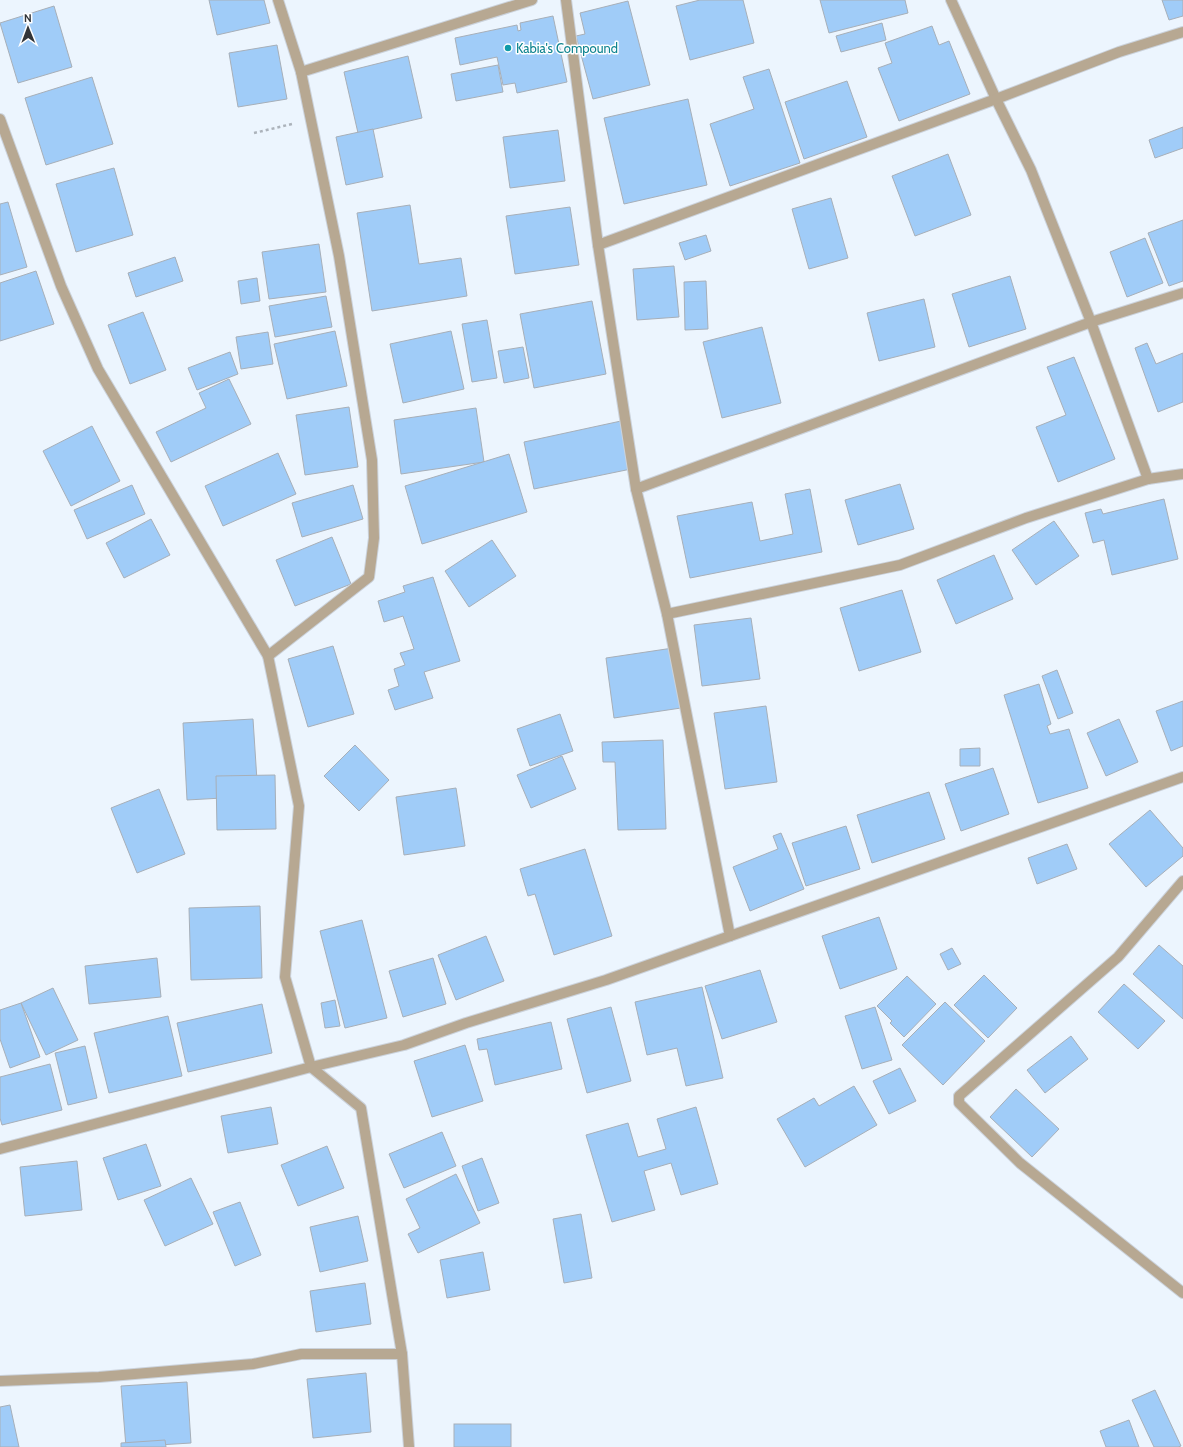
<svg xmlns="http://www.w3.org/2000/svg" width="1183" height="1447" viewBox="0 0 1183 1447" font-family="Cabin,sans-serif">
  <rect width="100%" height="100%" fill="#ecf5fe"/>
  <g fill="#a0ccf8" stroke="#a7afb8">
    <polygon points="209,0 264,0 270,23 217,35"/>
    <polygon points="700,0 743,0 754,43 690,60 676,6"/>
    <polygon points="820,0 905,0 908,13 829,33"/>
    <polygon points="1162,0 1183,0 1183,16 1169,20"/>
    <polygon points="628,1 650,85 593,99 576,36 585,34 580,13"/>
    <polygon points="54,6 72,67 18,83 0,23"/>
    <polygon points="553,16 567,82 517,93 515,83 503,85 497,57 460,65 455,38 517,25 518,31 521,30 520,23"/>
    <polygon points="882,23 886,40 841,52 836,36"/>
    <polygon points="932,26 939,45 949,41 970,94 899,121 878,68 892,63 885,43"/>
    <polygon points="277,45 287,99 238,107 229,53"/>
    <polygon points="408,56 422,118 358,133 344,72"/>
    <polygon points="498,65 503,92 456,101 451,74"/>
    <polygon points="769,69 800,163 730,186 710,124 754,109 743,77"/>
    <polygon points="92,77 113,144 46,165 25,98"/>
    <polygon points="847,81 867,137 804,159 785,102"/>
    <polygon points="688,99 707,185 624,204 604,118"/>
    <polygon points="1183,127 1183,148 1155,158 1149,140"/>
    <polygon points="373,129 383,177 346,185 336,137"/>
    <polygon points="558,130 565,181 510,188 503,137"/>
    <polygon points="948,154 971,215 915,236 892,176"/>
    <polygon points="114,168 133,235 76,252 56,184"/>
    <polygon points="831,198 848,258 809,269 792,209"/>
    <polygon points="8,202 27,267 0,275 0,204"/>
    <polygon points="410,205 419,264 461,258 467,296 372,311 357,213"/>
    <polygon points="570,207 579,265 515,274 506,216"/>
    <polygon points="1183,220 1183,281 1169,286 1148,233"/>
    <polygon points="706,235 711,251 685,260 679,243"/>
    <polygon points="1145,238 1163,283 1127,297 1110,252"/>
    <polygon points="319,244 326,292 269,299 262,252"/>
    <polygon points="175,257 183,281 136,297 128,273"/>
    <polygon points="674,266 679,317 637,320 633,269"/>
    <polygon points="36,271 54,324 0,341 0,283"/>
    <polygon points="1010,276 1026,329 969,347 952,294"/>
    <polygon points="257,278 260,301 241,304 238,281"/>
    <polygon points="706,281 708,329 685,330 684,282"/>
    <polygon points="326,296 332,327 275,337 269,306"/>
    <polygon points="924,299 935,347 879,361 867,313"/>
    <polygon points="592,301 606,374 534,388 520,314"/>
    <polygon points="143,312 166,370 130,384 108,325"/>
    <polygon points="487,320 497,378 472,382 462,324"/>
    <polygon points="762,327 781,403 722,418 703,342"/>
    <polygon points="335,331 347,386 287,399 274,344"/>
    <polygon points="451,331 464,389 403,403 390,344"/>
    <polygon points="268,332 273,364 241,369 236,337"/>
    <polygon points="1147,343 1156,364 1183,353 1183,402 1158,412 1135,348"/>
    <polygon points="523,347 529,378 504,383 498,351"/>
    <polygon points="230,352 238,374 197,390 188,368"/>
    <polygon points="1074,357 1115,459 1058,482 1036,427 1066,415 1047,367"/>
    <polygon points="229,379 251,424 171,462 156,432 206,408 199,393"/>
    <polygon points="349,407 358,467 305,475 296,415"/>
    <polygon points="476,408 484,462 401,474 394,420"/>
    <polygon points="621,421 631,469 534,489 524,442"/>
    <polygon points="92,426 120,481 71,506 43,451"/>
    <polygon points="278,453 296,494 223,526 205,486"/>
    <polygon points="509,454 527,512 422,544 405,486"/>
    <polygon points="900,484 914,529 858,545 845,500"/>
    <polygon points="132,485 145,514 87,539 74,510"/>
    <polygon points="353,485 363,519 302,537 292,503"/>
    <polygon points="810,489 822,552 690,578 677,516 752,502 760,541 793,534 785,494"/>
    <polygon points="1164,499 1178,559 1112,575 1104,540 1093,543 1085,513 1101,509 1103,514"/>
    <polygon points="151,519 170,555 124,578 106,543"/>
    <polygon points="1054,521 1079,556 1036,585 1012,550"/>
    <polygon points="332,537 351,584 295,606 276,560"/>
    <polygon points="492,540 516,576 469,607 445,571"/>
    <polygon points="994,555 1013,599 956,624 937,580"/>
    <polygon points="433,577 460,661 424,672 433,698 395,710 388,690 399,686 394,669 405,665 400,653 414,649 403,616 384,622 378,601 405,592 403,586"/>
    <polygon points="902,590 921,652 859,671 840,608"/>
    <polygon points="751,618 760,679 702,686 694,625"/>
    <polygon points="333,646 354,714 308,727 288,659"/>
    <polygon points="673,648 681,708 614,718 606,658"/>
    <polygon points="1057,670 1073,713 1058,719 1042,676"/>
    <polygon points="1039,684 1051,724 1047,726 1050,734 1069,729 1088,788 1038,803 1004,695"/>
    <polygon points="1183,701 1183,746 1171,751 1156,711"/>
    <polygon points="766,706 777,782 725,789 714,713"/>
    <polygon points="560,714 573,751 530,766 517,729"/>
    <polygon points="253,719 258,796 187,800 183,723"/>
    <polygon points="1119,719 1138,762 1106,776 1087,733"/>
    <polygon points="663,740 666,829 618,830 615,762 603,762 602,742"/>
    <polygon points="355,745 389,780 359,811 324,776"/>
    <polygon points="980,748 980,766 960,766 960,749"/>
    <polygon points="562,756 576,789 531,808 517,775"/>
    <polygon points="993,768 1009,814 961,831 945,784"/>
    <polygon points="275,775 276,829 217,830 216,776"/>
    <polygon points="456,788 465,846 404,855 396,797"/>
    <polygon points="159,789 185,854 137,873 111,808"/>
    <polygon points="929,792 945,839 872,863 857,815"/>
    <polygon points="1150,810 1183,848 1183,856 1146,887 1109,844"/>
    <polygon points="846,826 860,869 806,886 792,843"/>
    <polygon points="781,833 804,889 750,911 733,867 778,849 773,836"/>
    <polygon points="1067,844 1077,869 1037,884 1028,858"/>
    <polygon points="585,849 612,936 554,955 535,894 528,896 520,869"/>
    <polygon points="260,906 262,978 191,980 189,908"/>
    <polygon points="879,917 897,969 840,989 822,936"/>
    <polygon points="362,920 387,1018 345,1028 320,931"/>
    <polygon points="486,936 504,981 456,1000 438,955"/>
    <polygon points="1159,945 1183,966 1183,1019 1133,974"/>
    <polygon points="952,948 961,964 948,970 940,954"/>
    <polygon points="157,958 161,997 89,1004 85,966"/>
    <polygon points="433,958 446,1004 403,1017 389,971"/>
    <polygon points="760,970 777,1022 722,1039 705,986"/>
    <polygon points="984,975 1017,1008 988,1038 954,1005"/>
    <polygon points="907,976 936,1004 904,1037 890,1023 892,1021 877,1006"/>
    <polygon points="1124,984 1165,1021 1138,1049 1098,1012"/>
    <polygon points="702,987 723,1078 686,1086 677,1048 647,1055 635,1002"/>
    <polygon points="53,988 78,1040 46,1055 21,1003"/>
    <polygon points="335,1000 340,1026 325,1028 321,1003"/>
    <polygon points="945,1002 985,1041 943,1085 902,1045"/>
    <polygon points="21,1003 40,1057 10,1068 0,1039 0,1010"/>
    <polygon points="262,1004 272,1053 188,1072 177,1023"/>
    <polygon points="611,1007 631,1081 587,1093 567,1019"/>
    <polygon points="875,1007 892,1060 862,1069 845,1016"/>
    <polygon points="168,1016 182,1076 109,1093 94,1033"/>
    <polygon points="551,1022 562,1069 495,1085 487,1049 479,1050 477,1039"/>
    <polygon points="1071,1036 1088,1059 1045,1093 1027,1070"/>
    <polygon points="465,1045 483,1101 432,1117 414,1061"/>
    <polygon points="85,1046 97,1098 68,1105 55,1053"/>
    <polygon points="50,1064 62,1110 2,1125 0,1118 0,1077"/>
    <polygon points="900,1068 916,1101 889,1114 873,1081"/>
    <polygon points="854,1086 877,1125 805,1167 777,1119 814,1098 819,1106"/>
    <polygon points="1016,1089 1059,1129 1032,1157 990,1117"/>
    <polygon points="271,1107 278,1144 228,1153 221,1116"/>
    <polygon points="696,1107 718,1184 681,1195 671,1163 644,1171 655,1210 612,1222 586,1135 628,1123 638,1157 666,1149 657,1119"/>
    <polygon points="442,1132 456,1166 404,1188 389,1154"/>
    <polygon points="146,1144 161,1186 118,1200 103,1158"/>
    <polygon points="327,1146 344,1188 298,1206 281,1165"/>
    <polygon points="482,1158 499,1203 478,1211 462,1166"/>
    <polygon points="77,1161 82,1210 25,1216 20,1167"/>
    <polygon points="456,1174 480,1223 418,1253 408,1234 420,1228 406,1199"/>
    <polygon points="191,1178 213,1224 165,1246 144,1200"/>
    <polygon points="240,1202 261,1255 235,1266 213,1212"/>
    <polygon points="581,1214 592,1278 564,1283 553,1219"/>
    <polygon points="358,1216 368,1261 320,1272 310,1227"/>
    <polygon points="483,1252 490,1290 447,1298 440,1260"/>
    <polygon points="365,1283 371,1324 316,1332 310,1291"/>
    <polygon points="366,1373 371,1432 313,1438 307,1379"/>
    <polygon points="187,1382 191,1443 126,1447 121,1386"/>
    <polygon points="1155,1390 1181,1446 1178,1447 1154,1447 1132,1400"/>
    <polygon points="10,1405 19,1447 0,1447 0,1407"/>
    <polygon points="1129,1420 1139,1447 1106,1447 1100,1431"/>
    <rect x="454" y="1424" width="57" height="23"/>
    <polygon points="165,1440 166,1447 121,1447 121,1443"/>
  </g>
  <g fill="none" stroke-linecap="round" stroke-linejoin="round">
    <g stroke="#cbd2db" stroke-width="12">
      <g id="street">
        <polyline points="951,0 996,99 1031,170 1091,322 1148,479"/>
        <polyline points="301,72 532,0"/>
        <polyline points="0,119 61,286 98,369 268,656 299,806 285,977 311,1067 0,1149"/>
        <polyline points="598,245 996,99 1119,52 1183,32"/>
        <polyline points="636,489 1091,322 1183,293"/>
        <polyline points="667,614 900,565 1026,518 1148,479 1183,474"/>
        <polyline points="268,656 369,577 374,538 372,460 339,256 301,72 278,0"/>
        <polyline points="1183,881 1118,957 959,1096 959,1103 1020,1163 1183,1293"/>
        <polyline points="730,936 1183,777"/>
        <polyline points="311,1067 404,1045 466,1023 606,980 730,936 667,614 636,489 598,245 566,0"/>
        <polyline points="311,1067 361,1108 402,1354 409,1447"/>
        <polyline points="0,1381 99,1377 253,1364 301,1354 402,1354"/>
      </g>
    </g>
    <polyline stroke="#acb3bb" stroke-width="2.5" stroke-dasharray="3 3" stroke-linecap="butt" points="254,133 292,124"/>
    <use href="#street" stroke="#b7a892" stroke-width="10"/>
  </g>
  <circle fill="#0f9aa8" stroke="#fff" stroke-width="1.5" cx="508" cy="48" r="4"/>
  <g text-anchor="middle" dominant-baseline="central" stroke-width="3" stroke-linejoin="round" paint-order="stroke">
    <g font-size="13" fill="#0d838f" stroke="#fff" text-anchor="start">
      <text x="516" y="48">Kabia's Compound</text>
    </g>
  </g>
  <g transform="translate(28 28) rotate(359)" stroke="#ffffff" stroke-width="3" paint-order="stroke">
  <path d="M0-3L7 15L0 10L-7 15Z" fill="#323539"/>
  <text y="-6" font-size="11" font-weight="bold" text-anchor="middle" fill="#323539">N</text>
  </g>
</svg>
